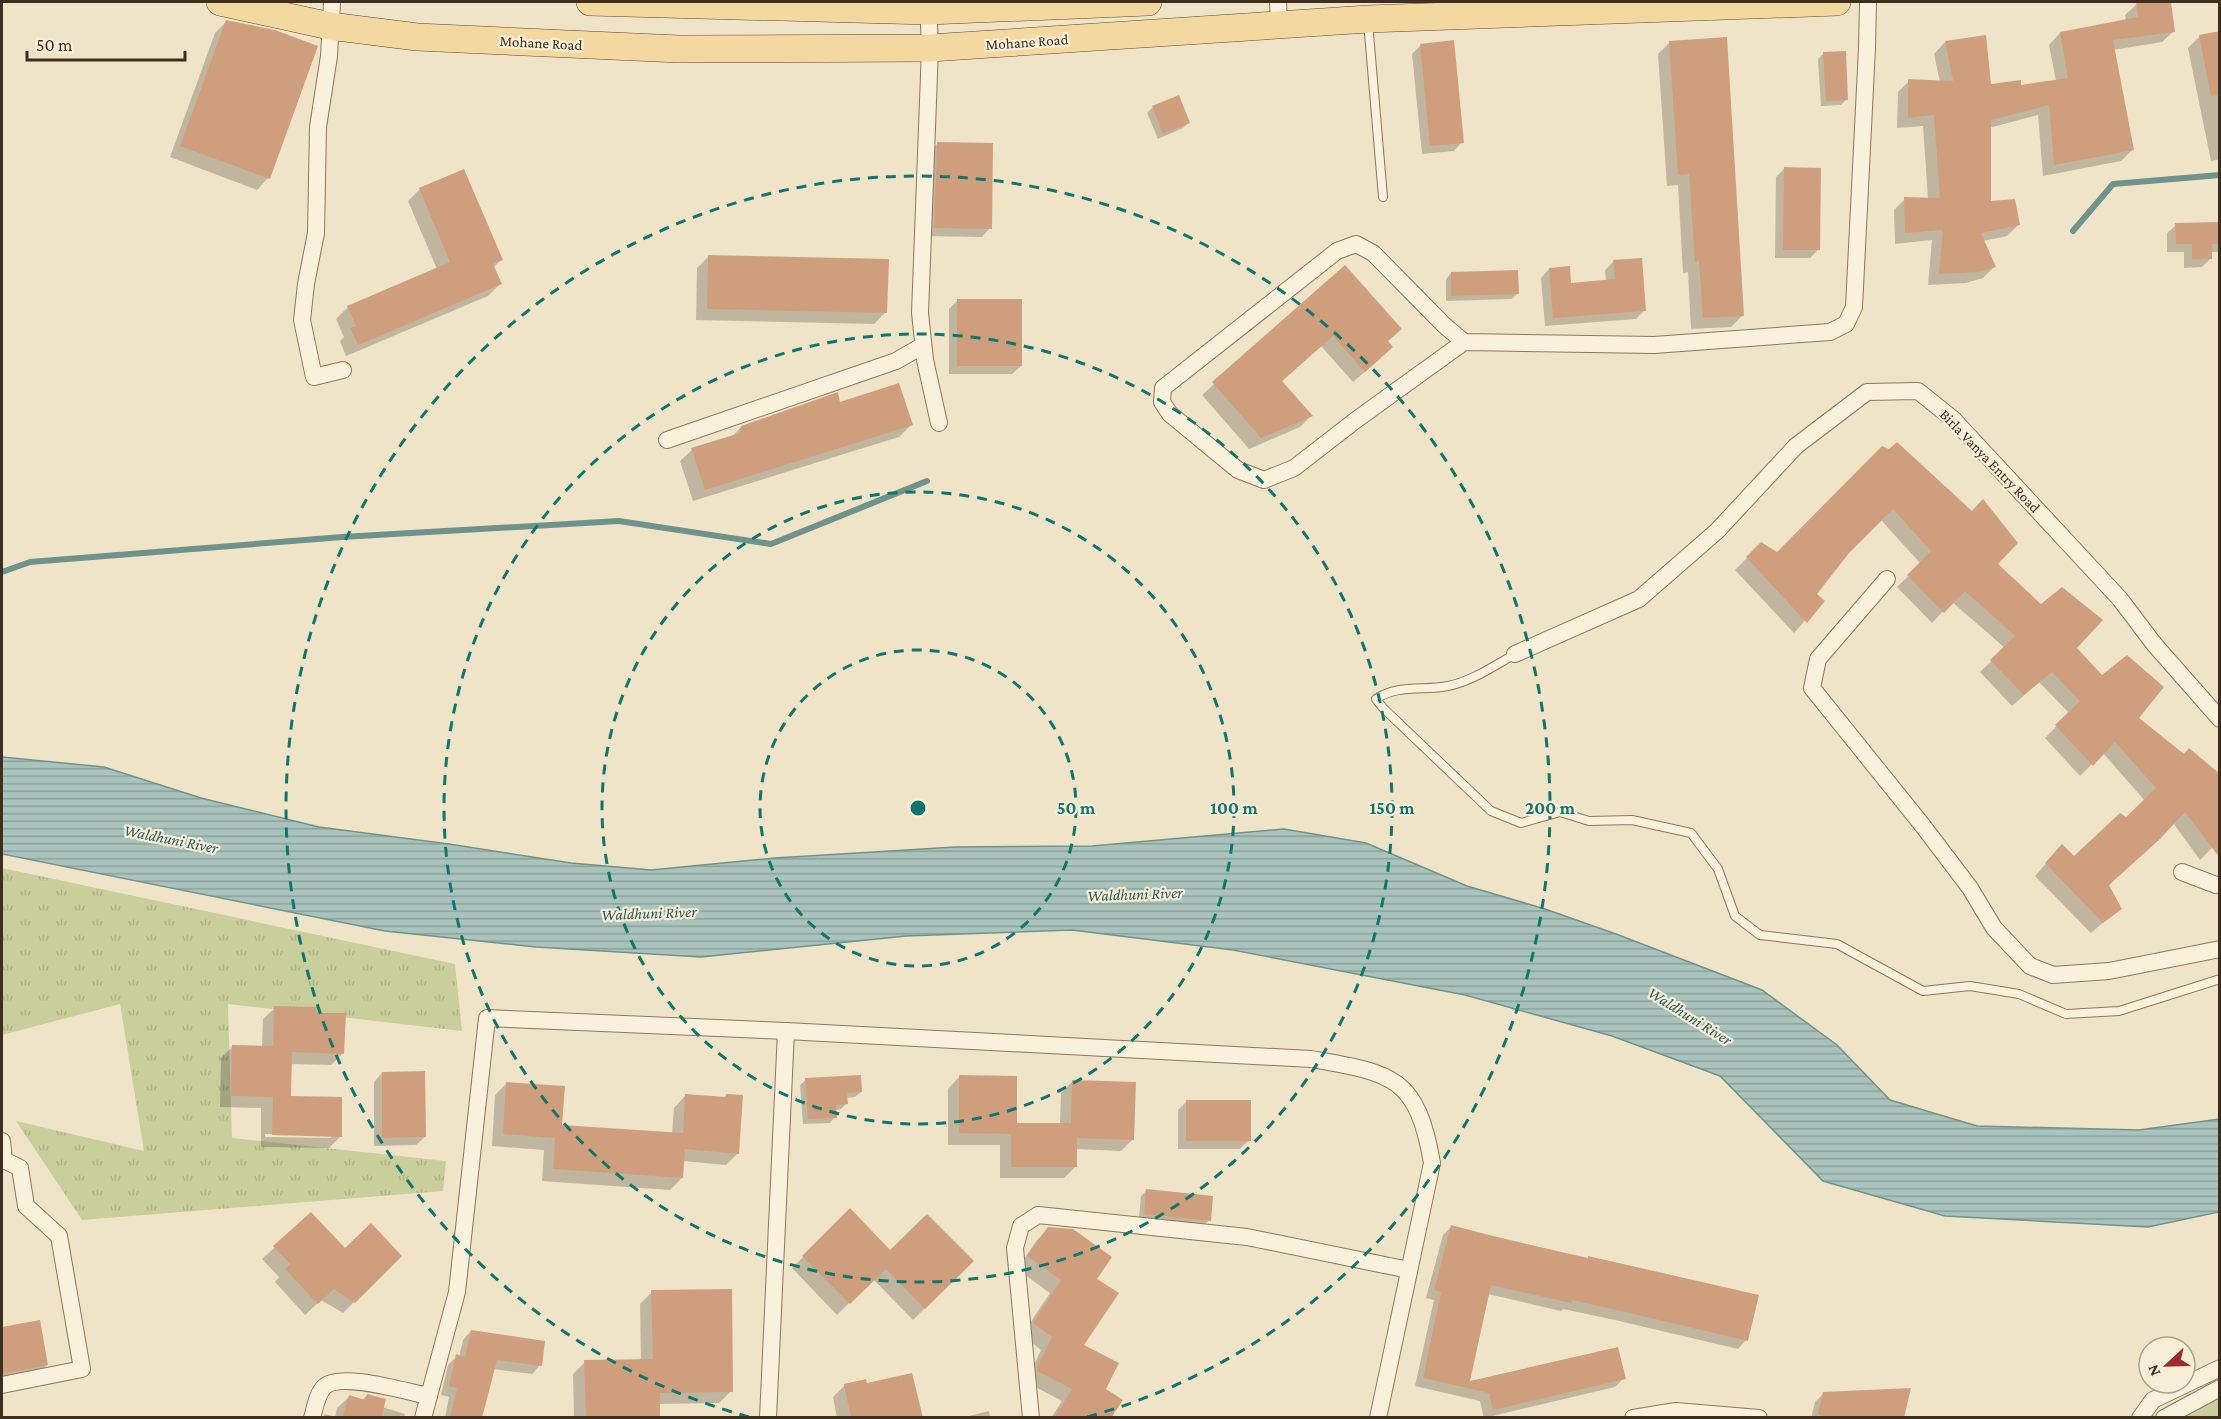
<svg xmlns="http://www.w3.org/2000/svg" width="2221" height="1419" viewBox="0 0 2221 1419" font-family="'Crimson Pro',serif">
  <defs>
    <pattern id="grass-tufts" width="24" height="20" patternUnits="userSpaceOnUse" patternTransform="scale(1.5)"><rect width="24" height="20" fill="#c9cf9b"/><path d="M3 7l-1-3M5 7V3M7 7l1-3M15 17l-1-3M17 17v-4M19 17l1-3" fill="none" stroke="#aeb285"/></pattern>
    <pattern id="water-rules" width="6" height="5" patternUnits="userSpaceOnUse" patternTransform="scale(1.5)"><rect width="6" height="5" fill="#a9c4bc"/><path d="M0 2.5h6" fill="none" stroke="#8ba098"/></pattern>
  </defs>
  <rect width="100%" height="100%" fill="#f0e4c8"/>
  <polygon fill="url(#grass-tufts)" points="2,868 455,964 462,1031 228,1004 232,1138 446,1161 443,1191 82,1220 16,1121 144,1151 120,1004 2,1035"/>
  <polygon fill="#c9cf9b" points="2219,1398 2219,1417 2184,1417"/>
  <polygon fill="url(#water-rules)" stroke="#6f938a" stroke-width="1.5" points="2,757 104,767 201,798 319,827 449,844 571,863 651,870 775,858 955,847 1092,846 1284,829 1366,843 1467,886 1545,909 1616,934 1762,990 1837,1045 1890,1100 1977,1126 2139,1130 2219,1119 2219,1212 2148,1227 1945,1216 1823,1181 1720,1076 1612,1036 1465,995 1233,950 1072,930 906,936 701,957 536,947 385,931 2,854"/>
  <g fill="#0003" fill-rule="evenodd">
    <polygon points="2154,2 2169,2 2174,31 2162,42 2113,50 2132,150 2121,161 2043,176 2038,115 1989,128 1990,202 2018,225 2007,236 1983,241 1994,267 1983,278 1966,283 1928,285 1932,240 1895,244 1894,210 1905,199 1928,199 1923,126 1897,128 1898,92 1909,81 1940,82 1934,54 1945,42 1990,86 2020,87 2056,81 2049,45 2060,33 2126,21 2125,15 2137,4"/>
    <polygon points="227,21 268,178 257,190 170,157 215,33"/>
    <polygon points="2220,32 2220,159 2211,161 2188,48 2200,36"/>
    <polygon points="1670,42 1743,315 1731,327 1691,329 1688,272 1683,273 1678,185 1667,186 1658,54"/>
    <polygon points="1421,45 1462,142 1454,151 1422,154 1412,54"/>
    <polygon points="1824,53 1847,99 1841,105 1821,106 1818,59"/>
    <polygon points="1178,97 1188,123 1183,128 1158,139 1147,113 1152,108"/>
    <polygon points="938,143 990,228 982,237 926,236 929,152"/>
    <polygon points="1785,168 1818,250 1810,258 1775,258 1776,177"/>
    <polygon points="420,189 501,260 493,268 500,284 488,296 346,356 340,341 344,337 336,319 348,307 437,269 408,201"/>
    <polygon points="2220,224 2220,252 2210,252 2211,258 2202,267 2184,268 2184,252 2167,252 2167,233 2176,225"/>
    <polygon points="709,256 886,312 874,324 696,320 697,268"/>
    <polygon points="1614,261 1645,310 1636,319 1545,326 1541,278 1549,269 1570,284 1606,282 1605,270"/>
    <polygon points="1345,267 1387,342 1380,359 1353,382 1321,346 1281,382 1311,416 1300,427 1249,449 1202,395"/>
    <polygon points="1451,273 1517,294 1512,299 1446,301 1446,279"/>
    <polygon points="957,301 1021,366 1012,374 949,374 949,309"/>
    <polygon points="839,403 911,425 899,437 693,501 680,461 692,450 731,438 741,427"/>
    <polygon points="1882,448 1996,564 2075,648 2137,718 2220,840 2200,860 2173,823 2108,886 2120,908 2091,933 2035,876 2051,858 2074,858 2126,819 2145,801 2103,753 2080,776 2045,738 2069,713 2039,682 2012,706 1980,672 2005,648 1952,602 1932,623 1897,587 1921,564 1880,519 1848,552 1815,595 1822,601 1794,633 1735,570 1761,544 1778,554"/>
    <path d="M 275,1008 L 315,1014 L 343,1053 L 331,1065 L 290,1064 L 289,1097 L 340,1137 L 329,1148 L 261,1147 L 261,1108 L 220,1107 L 221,1058 L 233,1046 L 262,1047 L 263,1019 ZM 265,1134 L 331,1135 L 331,1138 L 265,1137 Z"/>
    <polygon points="382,1073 425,1137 416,1145 374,1146 374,1082"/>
    <polygon points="959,1077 1015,1124 1060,1124 1061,1093 1073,1081 1133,1139 1121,1151 1076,1149 1076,1166 1064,1178 1000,1178 1000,1145 948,1145 948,1089"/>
    <polygon points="806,1080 861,1092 855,1097 846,1098 846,1104 841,1109 835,1110 835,1117 830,1123 803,1124 800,1085"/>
    <polygon points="507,1083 561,1126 672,1134 674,1108 685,1096 724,1098 726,1095 738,1153 726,1165 683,1161 682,1178 670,1190 542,1181 544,1150 492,1146 495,1095"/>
    <polygon points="1187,1101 1249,1140 1240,1149 1178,1149 1178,1110"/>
    <polygon points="1147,1190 1209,1220 1204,1225 1139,1219 1141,1196"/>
    <polygon points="850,1211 890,1252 972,1261 913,1320 873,1279 837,1315 792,1268"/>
    <polygon points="311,1214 345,1250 400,1256 343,1313 321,1300 305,1315 275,1282 279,1277 262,1259"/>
    <polygon points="1452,1226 1587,1259 1589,1257 1746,1340 1738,1349 1615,1320 1563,1309 1561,1311 1488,1294 1468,1383 1624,1378 1615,1387 1484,1418 1480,1401 1415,1386 1434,1300 1426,1298 1443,1235"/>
    <polygon points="1049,1228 1095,1279 1082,1345 1104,1389 1109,1418 1051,1418 1062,1401 1026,1382 1041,1350 1022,1335 1050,1293 1017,1269 1037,1240"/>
    <polygon points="652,1292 731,1391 719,1403 659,1404 659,1418 572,1418 574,1416 573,1374 585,1362 641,1361 640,1304"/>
    <polygon points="39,1321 47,1365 35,1376 2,1383 2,1328"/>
    <polygon points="471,1331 540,1365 532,1374 493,1369 481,1418 445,1418 449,1397 441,1395 448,1365 457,1356 459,1357 463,1340"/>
    <polygon points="864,1381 865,1385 922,1418 837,1418 833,1397 844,1386"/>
    <polygon points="1824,1393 1903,1418 1811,1418 1815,1402"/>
    <polygon points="368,1395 382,1407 405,1414 404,1418 322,1418 325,1414 335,1417 337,1408 349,1397 362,1400"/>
    <polygon points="989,1411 990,1418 961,1418"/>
  </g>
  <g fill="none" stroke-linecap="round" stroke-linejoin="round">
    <g stroke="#6f938a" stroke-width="6">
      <polyline points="2073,231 2113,184 2220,175"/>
      <polyline points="2,572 30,562 342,537 619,521 771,544 927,481"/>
    </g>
  </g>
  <g fill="#cf9f7d">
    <polygon points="2136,2 2171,2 2175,32 2113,40 2134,150 2054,165 2049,105 1991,120 1991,201 2015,199 2020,225 1981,233 1996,267 1978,272 1939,274 1943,230 1905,233 1904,197 1940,198 1934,115 1908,118 1908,79 1953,81 1945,41 1986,35 1991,84 2021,80 2021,85 2068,78 2060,32 2138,17"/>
    <polygon points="226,20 275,30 318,46 270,179 180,146"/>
    <polygon points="2220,31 2220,95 2211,96 2199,35"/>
    <polygon points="1727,37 1744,316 1703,318 1699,261 1695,262 1689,174 1678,175 1669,41"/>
    <polygon points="1454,40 1464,143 1430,146 1420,44"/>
    <polygon points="1846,51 1848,100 1826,101 1823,52"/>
    <polygon points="1179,95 1190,123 1163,134 1152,106"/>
    <polygon points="937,142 993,143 992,229 934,228"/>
    <polygon points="1784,167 1821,168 1820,250 1783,250"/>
    <polygon points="464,169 503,260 493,264 502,284 358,345 350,328 356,326 347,306 450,262 419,188"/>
    <polygon points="2220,222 2220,244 2212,244 2212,259 2192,259 2192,244 2176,244 2175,223"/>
    <polygon points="708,255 889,259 887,313 707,309"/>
    <polygon points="1642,258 1646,311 1553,318 1549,268 1570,266 1571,283 1615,279 1613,260"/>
    <polygon points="1345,265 1402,329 1388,341 1393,347 1365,372 1333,336 1282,381 1313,416 1261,438 1212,382"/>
    <polygon points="1518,270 1519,294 1451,296 1451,272"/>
    <rect x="957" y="299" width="65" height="67"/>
    <polygon points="899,383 913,425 705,490 691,448 740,433 741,426 838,392 840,402"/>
    <polygon points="1897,442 1972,511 1983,499 2018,543 1998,564 2041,604 2062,587 2103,620 2077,648 2102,675 2127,655 2164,687 2139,718 2184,754 2189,748 2220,774 2220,858 2185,812 2160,839 2109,885 2122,909 2103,923 2045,863 2062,844 2074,856 2120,813 2126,817 2156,788 2115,742 2093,766 2055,725 2080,701 2052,672 2024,695 1990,660 2015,636 1965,591 1944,613 1907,575 1931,551 1893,509 1849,553 1817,594 1825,601 1807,623 1746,557 1761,542 1777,552 1882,446 1889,449"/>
    <polygon points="274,1006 317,1007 316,1013 346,1013 344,1054 292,1052 291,1096 342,1097 342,1137 272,1135 273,1097 231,1096 232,1045 273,1046"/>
    <polygon points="425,1071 426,1137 382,1138 382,1072"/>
    <polygon points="861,1075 862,1092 847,1093 848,1104 836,1105 837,1118 808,1119 805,1078"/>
    <polygon points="959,1075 1017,1076 1017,1123 1071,1123 1072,1080 1136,1082 1134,1140 1077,1138 1077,1167 1011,1167 1011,1134 959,1133"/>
    <polygon points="506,1082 565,1086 562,1125 683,1133 685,1094 726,1097 726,1094 743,1095 739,1154 685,1149 683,1178 553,1169 555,1138 503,1134"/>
    <rect x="1186" y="1100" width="65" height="41"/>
    <polygon points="1146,1189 1213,1196 1211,1221 1144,1214"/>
    <polygon points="850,1208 890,1250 927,1214 974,1261 925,1309 886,1269 850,1304 802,1256"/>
    <polygon points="311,1212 345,1248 371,1223 402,1256 355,1303 334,1289 318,1304 285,1269 290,1264 273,1246"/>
    <polygon points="1451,1225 1496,1237 1588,1258 1588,1256 1759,1295 1748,1341 1625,1312 1572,1300 1571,1303 1491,1285 1470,1381 1618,1347 1626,1379 1493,1410 1489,1393 1423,1378 1441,1292 1434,1290"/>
    <polygon points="1048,1227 1073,1229 1112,1257 1097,1279 1119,1293 1084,1345 1119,1363 1106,1389 1123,1400 1111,1418 1054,1418 1072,1389 1037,1371 1037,1367 1052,1337 1033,1323 1061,1280 1027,1256"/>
    <polygon points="732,1289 733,1392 660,1393 660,1418 586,1418 584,1360 653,1359 651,1290"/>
    <polygon points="40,1320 48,1365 2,1374 2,1327"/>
    <polygon points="471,1330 545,1341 542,1366 497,1360 482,1418 450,1418 457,1388 449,1386 456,1354 465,1357"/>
    <polygon points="912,1373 923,1418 851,1418 844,1384 866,1379 867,1383"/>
    <polygon points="1911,1388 1904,1418 1826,1418 1818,1414 1823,1392"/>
    <polygon points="367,1394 386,1399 381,1418 342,1418 349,1395 365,1400"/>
  </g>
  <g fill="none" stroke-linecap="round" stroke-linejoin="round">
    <g stroke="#8d765c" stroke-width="10">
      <g id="service">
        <polyline points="1368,22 1383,197"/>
        <path d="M 1515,654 C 1494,666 1472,681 1448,686 C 1424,691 1398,684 1376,699 L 1383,708 L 1491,811 L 1521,823 L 1560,812 L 1589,821 L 1632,820 L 1691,833 L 1718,869 L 1735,916 L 1760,935 L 1837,944 L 1923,991 L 1970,986 L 2019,994 L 2066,1014 L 2119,1011 L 2220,979"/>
      </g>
    </g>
    <g stroke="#8d765c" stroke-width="18">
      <g id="minor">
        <polyline points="332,2 329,56 318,127 316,233 306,284 302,320 314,377 343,370"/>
        <polyline points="928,2 930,48 920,313 925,360 939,423"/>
        <polyline points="1278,2 1279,24"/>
        <polyline points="1464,342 1356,420 1294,468 1264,480 1238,470 1170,414 1162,402 1163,388 1337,251 1356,244 1373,253 1444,325 1464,342 1654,345 1830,332 1846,324 1854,307 1867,48 1868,2"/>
        <polyline points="667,440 896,361 922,346"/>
        <polyline points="1887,579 1818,659 1812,688 1923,826 1970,888 1994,928 2030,966 2053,975 2109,971 2220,949"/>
        <polyline points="1515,654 1639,599 1717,531 1796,446 1867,392 1918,391 1953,419 2120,599 2154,644 2220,719"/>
        <polyline points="2182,872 2216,885 2220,885"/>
        <polyline points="2,1141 4,1160 20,1168 26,1206 59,1236 82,1369 2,1385"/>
        <path d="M 312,1418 C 315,1408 317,1394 324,1387 C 340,1371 407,1392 429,1396"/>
        <path d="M 423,1418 L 457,1292 L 487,1018 L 786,1031 L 1311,1059 C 1391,1073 1417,1075 1432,1163 L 1378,1418"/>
        <polyline points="768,1418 786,1031"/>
        <polyline points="1031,1418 1015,1248 1021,1226 1038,1215 1247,1237 1409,1270"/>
        <polyline points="1633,1418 1676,1411 1759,1418"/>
        <polyline points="2140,1418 2153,1400 2220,1368"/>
        <polyline points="2164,1418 2220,1388"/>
      </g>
    </g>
    <g stroke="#5b4430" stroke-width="28">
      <g id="primary">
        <polyline points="220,2 330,26 417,37 679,49 930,48 1368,19 1837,2"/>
        <polyline points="590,2 928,11 1148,2"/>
      </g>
    </g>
    <use href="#service" stroke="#faf1dc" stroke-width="8"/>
    <use href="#minor" stroke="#faf1dc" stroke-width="16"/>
    <use href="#primary" stroke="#f3d9a0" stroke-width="27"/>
  </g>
  <g fill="none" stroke="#0f766e" stroke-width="3" stroke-dasharray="10 8">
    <circle cx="918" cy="808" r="158"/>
    <circle cx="918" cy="808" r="316"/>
    <circle cx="918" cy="808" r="474"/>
    <path d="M749 1417A632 632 0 1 1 1087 1417"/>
  </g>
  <g text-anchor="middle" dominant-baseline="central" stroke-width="4.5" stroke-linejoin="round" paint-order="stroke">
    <g font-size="15" fill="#3d2e20" stroke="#f7eed8">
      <text transform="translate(1027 42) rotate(-4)">Mohane Road</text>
      <text transform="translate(541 43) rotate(3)">Mohane Road</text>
      <text transform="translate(1990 461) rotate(46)">Birla Vanya Entry Road</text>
    </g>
    <g font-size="16" font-style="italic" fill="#2f5d5a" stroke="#f7eed8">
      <text transform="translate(171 839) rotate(11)">Waldhuni River</text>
      <text transform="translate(1135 894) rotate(-2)">Waldhuni River</text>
      <text transform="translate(649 913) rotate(-2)">Waldhuni River</text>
      <text transform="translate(1690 1016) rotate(32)">Waldhuni River</text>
    </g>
  </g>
  <circle cx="918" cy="808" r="9" fill="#0f766e" stroke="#f7eed8" stroke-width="3"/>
  <g font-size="18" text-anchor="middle" font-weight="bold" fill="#0f766e" stroke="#f7eed8" stroke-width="4.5" stroke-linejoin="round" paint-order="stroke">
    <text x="1076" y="814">50 m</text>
    <text x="1234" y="814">100 m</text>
    <text x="1392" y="814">150 m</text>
    <text x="1550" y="814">200 m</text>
  </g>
  <rect width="2221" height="1419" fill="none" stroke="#3d2e20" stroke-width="6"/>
  <g transform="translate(2167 1365) rotate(248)"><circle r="28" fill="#f7eed8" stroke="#ada18e" stroke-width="1.5"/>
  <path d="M0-4.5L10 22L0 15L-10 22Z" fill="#9e2a2b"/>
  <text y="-9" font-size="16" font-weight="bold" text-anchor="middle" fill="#3d2e20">N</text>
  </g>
  <path d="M27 51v9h158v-9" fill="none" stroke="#3d2e20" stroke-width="3"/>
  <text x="36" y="51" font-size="18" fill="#3d2e20" stroke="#f7eed8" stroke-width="4.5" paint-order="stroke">50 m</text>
</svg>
